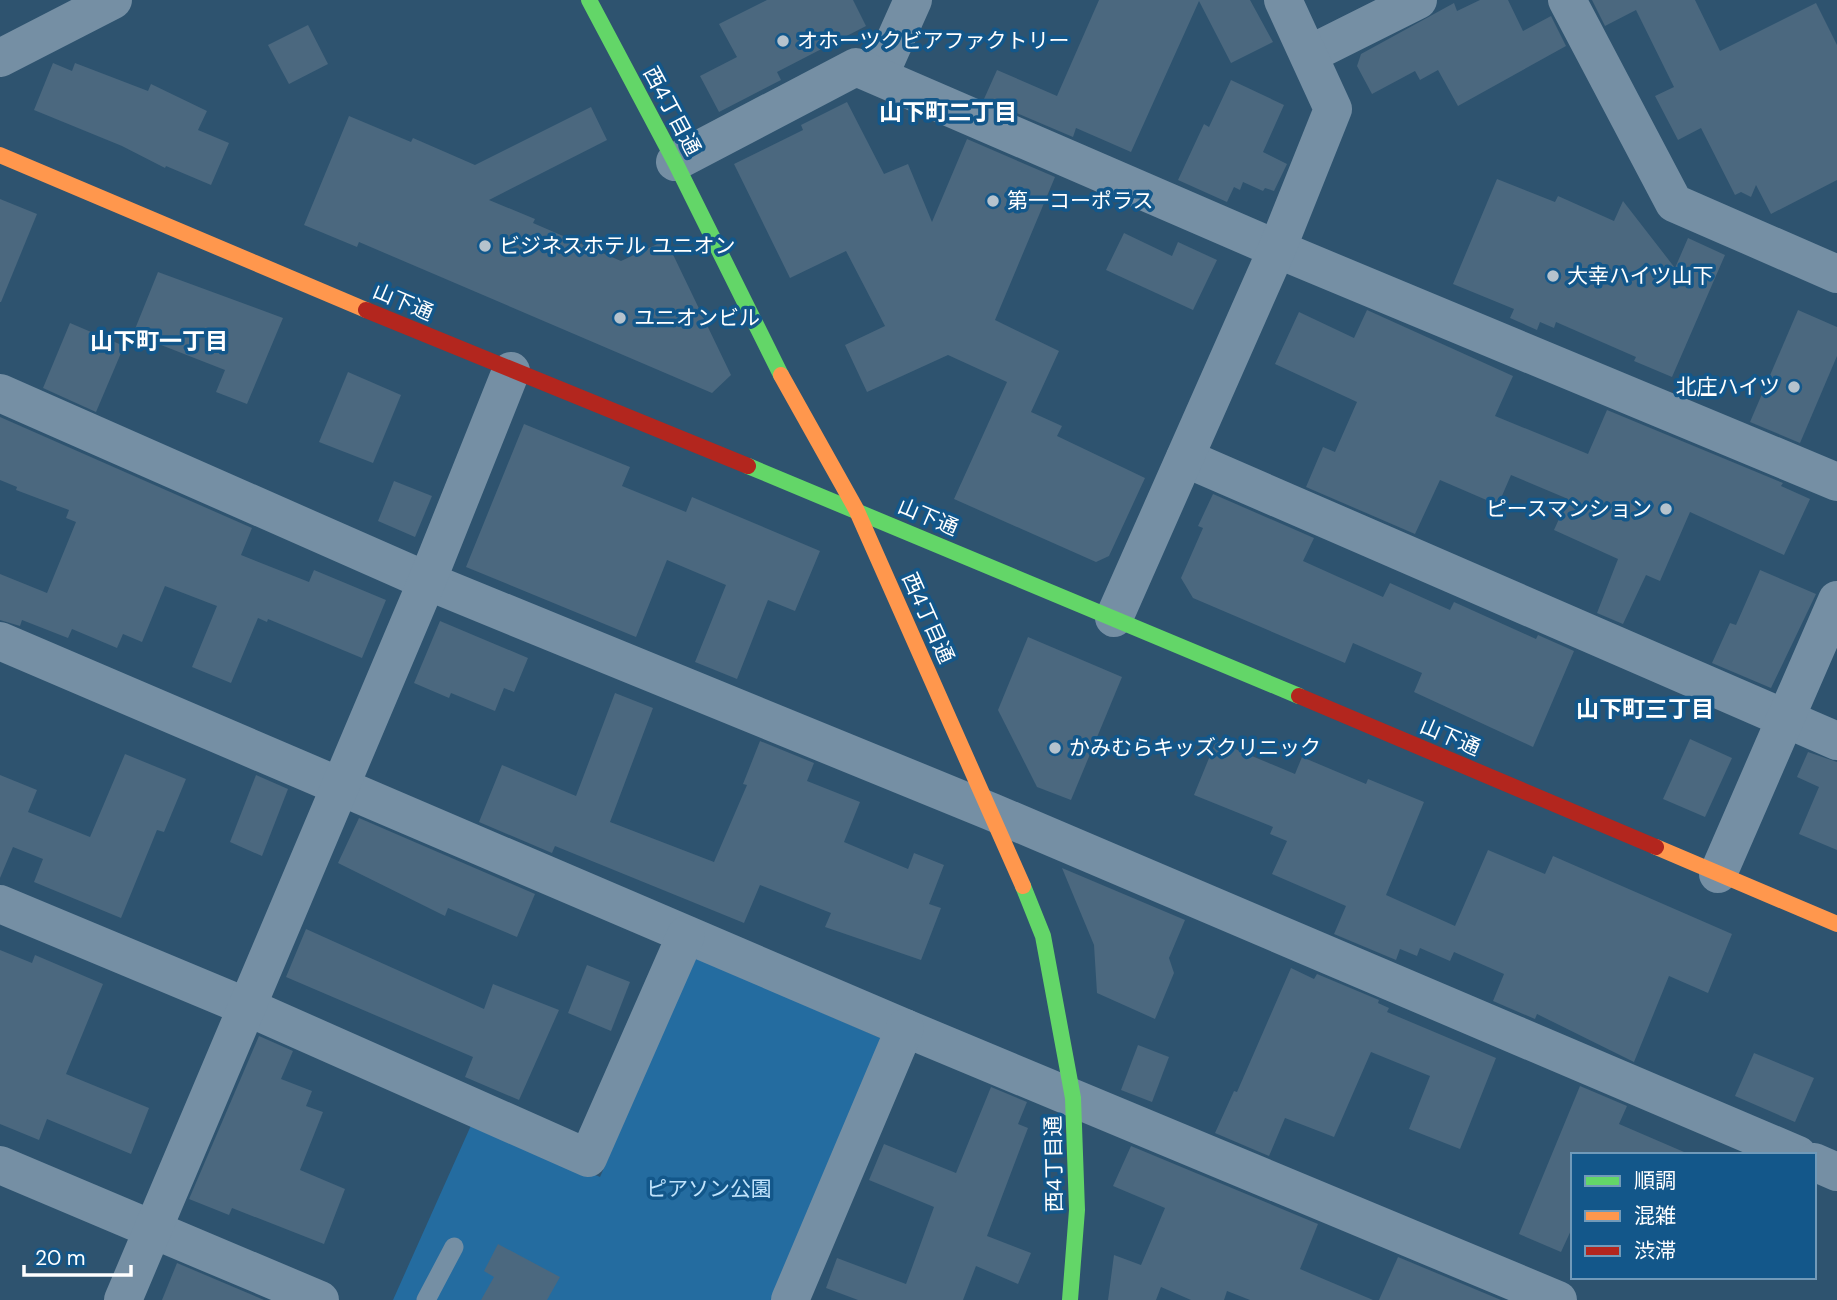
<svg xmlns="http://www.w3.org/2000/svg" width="1837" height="1300" viewBox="0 0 1837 1300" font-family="'DM Sans','Noto Sans JP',sans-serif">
  <rect width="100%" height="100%" fill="#2e536f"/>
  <polygon fill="#246ca0" points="695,957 885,1040 776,1300 393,1300 473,1121 600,1177"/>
  <g fill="#4b687f">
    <polygon points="767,0 853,0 866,26 777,72 781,80 719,112 700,76 737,57 719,24"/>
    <polygon points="1099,0 1250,0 1273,42 1231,63 1199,1 1131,152 1076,128 1073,137 984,99 997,70 1057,96"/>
    <polygon points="1480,0 1508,0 1523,31 1551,16 1566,46 1458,106 1438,70 1420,80 1415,71 1372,94 1357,66 1361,54 1454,3 1457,11"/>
    <polygon points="1592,0 1695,0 1720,51 1816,3 1837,45 1837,180 1771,214 1756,185 1751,197 1741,192 1735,195 1701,128 1678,140 1655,96 1674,87 1636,10 1605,26"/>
    <polygon points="308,25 328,64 289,84 268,45"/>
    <polygon points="53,63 72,71 75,63 148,91 151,84 207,111 198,130 229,143 211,185 166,166 165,168 122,146 34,110"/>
    <polygon points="1231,80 1284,105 1263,152 1287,164 1274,191 1265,188 1263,191 1243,182 1240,190 1234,187 1227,202 1178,180 1204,124 1209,127"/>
    <polygon points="847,102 884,174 908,164 932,222 967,139 1055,177 995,320 1059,351 1031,412 1062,426 1057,436 1145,478 1109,556 1096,562 954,499 1007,382 948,355 867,392 845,345 885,326 846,251 790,278 734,164 803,130 801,125"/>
    <polygon points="591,107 607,140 489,200 535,219 533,223 621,261 666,240 731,375 712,393 359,242 357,247 304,225 349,116 411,142 413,138 475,165"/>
    <polygon points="1497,179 1555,202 1558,196 1614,221 1623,201 1675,268 1688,238 1725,255 1672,377 1634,361 1636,357 1556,322 1554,328 1540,322 1537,330 1510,318 1514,309 1453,284"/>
    <polygon points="0,199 37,214 1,302 0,302"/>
    <polygon points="1124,233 1172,256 1178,242 1217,260 1193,310 1106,270"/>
    <polygon points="158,272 283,318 247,404 216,392 225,370 133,334"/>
    <polygon points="1367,310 1513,376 1495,416 1588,454 1607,410 1783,483 1781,486 1810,499 1784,555 1690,512 1660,581 1646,575 1623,624 1597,613 1618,559 1554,530 1568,499 1511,475 1498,505 1440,480 1415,534 1306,487 1323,447 1335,452 1357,402 1275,364 1299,312 1354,338"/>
    <polygon points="1798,310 1837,327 1837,356 1800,443 1750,422"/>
    <polygon points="70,323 124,346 96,412 43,388"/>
    <polygon points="348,372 401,395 373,463 319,442"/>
    <polygon points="0,417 252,528 241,555 309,582 314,570 386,600 362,658 268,619 267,622 258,618 231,683 192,667 217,606 165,586 142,642 123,634 117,648 72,629 68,638 22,620 20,626 0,620 0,574 47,593 76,522 66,518 69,510 16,490 17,487 0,480"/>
    <polygon points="524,424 630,467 622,486 686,512 692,497 820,551 795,611 768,600 737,679 695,662 726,585 667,560 636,637 466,567"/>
    <polygon points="394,481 432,496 415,537 378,521"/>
    <polygon points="1213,494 1314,538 1303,561 1383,597 1390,583 1450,610 1454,602 1536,639 1538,635 1574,651 1533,747 1414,692 1422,673 1353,643 1345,663 1193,598 1181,578 1203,528 1198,526"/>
    <polygon points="1760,570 1816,594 1771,688 1712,663 1730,623 1736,625"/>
    <polygon points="440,621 528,658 514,692 504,688 495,711 451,693 449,698 414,683"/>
    <polygon points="1028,637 1122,677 1071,800 1037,787 998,710"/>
    <polygon points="615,693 653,708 610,822 714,862 747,785 743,784 760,741 814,763 807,781 860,802 844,842 908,869 914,853 944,865 929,904 941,908 921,960 825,927 831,913 760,885 744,923 555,846 552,853 479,822 502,765 576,796"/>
    <polygon points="1690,739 1732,758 1705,817 1663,799"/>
    <polygon points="1216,741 1295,774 1302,757 1366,784 1368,779 1424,802 1386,895 1455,926 1488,850 1545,874 1553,856 1732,934 1708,993 1669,976 1634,1062 1537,1014 1535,1019 1493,1001 1504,974 1454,952 1450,961 1420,948 1417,956 1400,949 1396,960 1334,934 1346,906 1272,874 1287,841 1270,834 1273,827 1194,795"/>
    <polygon points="1808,752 1837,762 1837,850 1799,834 1819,787 1797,777"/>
    <polygon points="125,754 186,779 164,832 157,830 121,918 34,882 43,859 13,847 0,878 0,775 37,790 28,812 90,837"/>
    <polygon points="256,775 288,789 262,856 230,842"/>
    <polygon points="359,818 535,894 517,937 448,908 445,916 338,863"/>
    <polygon points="1062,868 1185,920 1169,958 1174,973 1155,1019 1097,993 1094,945"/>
    <polygon points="306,929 484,1009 493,984 559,1010 519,1100 465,1077 473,1057 286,977"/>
    <polygon points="0,950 32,963 35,955 103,984 66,1074 149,1108 131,1154 47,1119 39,1140 0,1124"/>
    <polygon points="587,965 630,982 611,1031 568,1013"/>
    <polygon points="1291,968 1314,979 1317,974 1379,1000 1378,1003 1389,1008 1387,1012 1496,1058 1460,1149 1409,1129 1430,1076 1371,1052 1334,1137 1285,1118 1269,1156 1215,1133 1234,1091 1237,1092"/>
    <polygon points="259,1036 293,1051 281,1079 312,1091 306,1106 323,1112 300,1170 345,1189 324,1244 232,1208 229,1215 189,1199"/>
    <polygon points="1138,1045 1169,1057 1152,1102 1121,1090"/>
    <polygon points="1754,1053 1814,1078 1795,1122 1735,1096"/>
    <polygon points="1580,1086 1627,1106 1619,1124 1691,1155 1573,1155 1573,1226 1561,1252 1519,1234"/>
    <polygon points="991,1087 1027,1102 1018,1124 1028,1128 987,1236 1031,1253 1018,1284 976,1266 963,1300 858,1300 826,1288 837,1258 906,1284 934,1207 869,1180 884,1144 956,1173"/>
    <polygon points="1131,1146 1318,1224 1300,1269 1373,1300 1250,1300 1227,1291 1224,1300 1191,1300 1161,1287 1156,1300 1108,1300 1114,1255 1141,1265 1165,1208 1113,1186"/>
    <polygon points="498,1244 560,1277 547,1300 481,1300 494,1277 484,1271"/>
    <polygon points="1398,1257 1501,1300 1379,1300"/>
    <polygon points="177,1263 264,1300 162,1300"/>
  </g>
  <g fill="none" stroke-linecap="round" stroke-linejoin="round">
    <polyline stroke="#758fa4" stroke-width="19" points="426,1300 454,1247"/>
    <g stroke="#758fa4" stroke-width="38">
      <polyline points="1567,0 1674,203 1837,274"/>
      <polyline points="1310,54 1418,0"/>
      <polyline points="0,58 113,0"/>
      <polyline points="879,76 913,0"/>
      <polyline points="675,162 856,67 1277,249 1837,482"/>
      <polyline points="0,393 427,581 992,812 1798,1155"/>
      <polyline points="1185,458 1837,741"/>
      <polyline points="1114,618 1277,249 1333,109 1283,0"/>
      <polyline points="0,641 905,1028 1558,1300"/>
      <polyline points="1718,874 1837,600"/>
      <polyline points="0,904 247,1007 588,1158 686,935"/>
      <polyline points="1814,1162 1837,1172"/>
      <polyline points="0,1165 320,1300"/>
      <polyline points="123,1300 427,581 511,371"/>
      <polyline points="790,1300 905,1028"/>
    </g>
    <g stroke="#63d668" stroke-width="16">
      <polyline points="589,0 675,162 781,375"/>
      <polyline points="748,466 1299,696"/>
      <polyline points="1023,886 1043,936 1073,1098 1077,1210 1070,1300"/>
    </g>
    <g stroke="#ff974d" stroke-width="16">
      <polyline points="0,155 366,310"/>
      <polyline points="781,375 856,509 1023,886"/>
      <polyline points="1656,847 1837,924"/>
    </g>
    <g stroke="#b3261e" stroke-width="16">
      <polyline points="366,310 748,466"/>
      <polyline points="1299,696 1656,847"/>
    </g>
  </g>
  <g fill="#b6c3cd" stroke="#13578a" stroke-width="2.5">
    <circle cx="783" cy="41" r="7"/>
    <circle cx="993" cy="201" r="7"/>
    <circle cx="485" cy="246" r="7"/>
    <circle cx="1553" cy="276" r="7"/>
    <circle cx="620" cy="318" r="7"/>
    <circle cx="1794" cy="387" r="7"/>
    <circle cx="1666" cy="509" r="7"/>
    <circle cx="1055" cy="748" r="7"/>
  </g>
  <g text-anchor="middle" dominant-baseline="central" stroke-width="7" stroke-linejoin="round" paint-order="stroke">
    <g font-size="21" fill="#fff" stroke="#13578a" text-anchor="start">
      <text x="797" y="41">オホーツクビアファクトリー</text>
      <text x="1007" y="201">第一コーポラス</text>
      <text x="499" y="246">ビジネスホテル ユニオン</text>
      <text x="1567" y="276">大幸ハイツ山下</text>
      <text x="634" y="318">ユニオンビル</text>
      <text x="1780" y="387" text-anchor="end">北庄ハイツ</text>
      <text x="1652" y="509" text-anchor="end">ピースマンション</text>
      <text x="1069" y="748">かみむらキッズクリニック</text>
    </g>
    <g font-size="21" fill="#fff" stroke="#13578a">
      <text transform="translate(672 111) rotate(62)">西4丁目通</text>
      <text transform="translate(403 302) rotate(23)">山下通</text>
      <text transform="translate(928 517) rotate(23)">山下通</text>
      <text transform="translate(928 618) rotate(66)">西4丁目通</text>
      <text transform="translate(1450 737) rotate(23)">山下通</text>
      <text transform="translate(1054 1164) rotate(-91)">西4丁目通</text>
    </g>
    <g font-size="21" fill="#c0e3fc" stroke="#13578a">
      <text x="709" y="1189">ピアソン公園</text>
    </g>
    <g font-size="23" font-weight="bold" fill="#fff" stroke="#13578a">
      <text x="948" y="112">山下町二丁目</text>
      <text x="159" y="341">山下町一丁目</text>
      <text x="1645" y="709">山下町三丁目</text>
    </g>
  </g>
  <rect x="1571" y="1153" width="245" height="126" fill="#13578a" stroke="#719ab9" stroke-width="2"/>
  <rect x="1585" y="1176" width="35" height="10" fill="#63d668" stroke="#719ab9" stroke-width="2"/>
  <text x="1634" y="1188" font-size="21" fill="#ffffff">順調</text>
  <rect x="1585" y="1211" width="35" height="10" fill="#ff974d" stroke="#719ab9" stroke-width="2"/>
  <text x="1634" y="1223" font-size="21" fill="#ffffff">混雑</text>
  <rect x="1585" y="1246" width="35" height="10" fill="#b3261e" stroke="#719ab9" stroke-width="2"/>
  <text x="1634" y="1258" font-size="21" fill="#ffffff">渋滞</text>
  <path d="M24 1265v10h107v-10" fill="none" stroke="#ffffff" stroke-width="3.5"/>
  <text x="35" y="1265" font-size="21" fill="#ffffff" stroke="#13578a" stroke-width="5" paint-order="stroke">20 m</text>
</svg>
